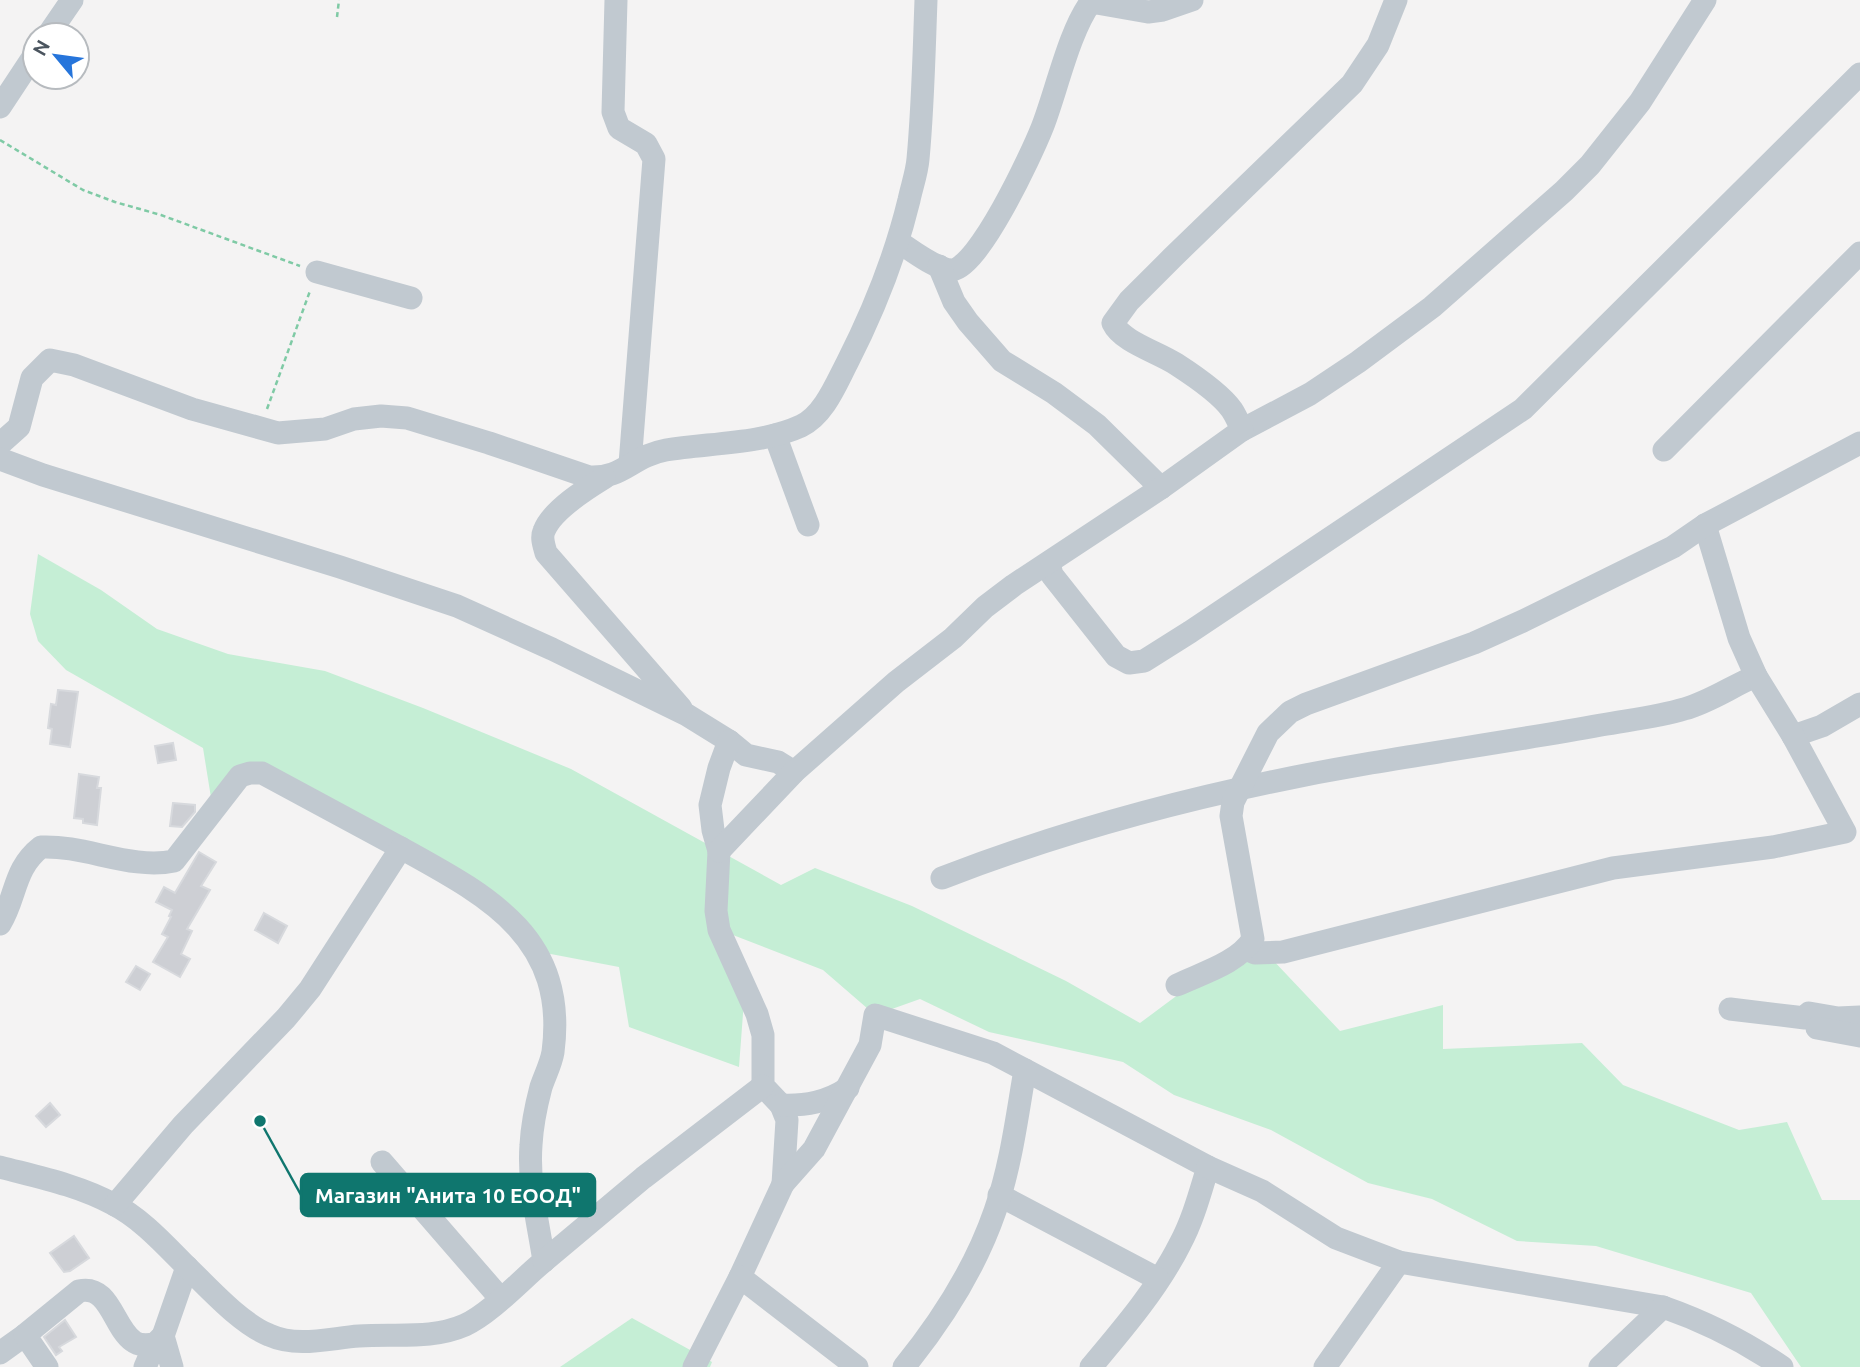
<svg xmlns="http://www.w3.org/2000/svg" width="1860" height="1367" viewBox="0 0 1860 1367" font-family="Ubuntu,sans-serif">
  <rect width="100%" height="100%" fill="#f4f3f3"/>
  <g fill="#c5eed5">
    <polygon points="38,554 101,590 157,629 228,654 325,671 423,708 571,769 781,885 815,868 912,906 1066,981 1140,1023 1253,939 1340,1031 1443,1005 1443,1049 1582,1043 1623,1085 1739,1130 1787,1122 1822,1200 1860,1200 1860,1367 1801,1367 1751,1293 1596,1246 1517,1241 1432,1199 1368,1183 1271,1130 1174,1095 1123,1062 989,1032 920,999 875,1015 823,970 720,930 745,987 739,1067 629,1027 619,967 535,951 524,933 263,773 213,810 203,748 66,670 38,641 30,614"/>
    <polygon points="632,1318 712,1362 710,1367 560,1367"/>
  </g>
  <g fill="#cdcfd4" stroke="#d7d9dd" stroke-width="2">
    <polygon points="58,690 78,692 70,747 50,744 52,729 48,728 51,704 56,705"/>
    <polygon points="173,743 176,760 158,763 155,746"/>
    <polygon points="79,774 99,777 97,788 101,788 97,825 83,823 83,819 74,818"/>
    <polygon points="173,803 195,805 195,812 182,827 170,826"/>
    <polygon points="199,852 216,862 201,886 210,890 187,929 192,931 181,954 190,959 180,977 153,962 168,937 162,934 171,917 169,916 172,910 156,902 164,887 175,893"/>
    <polygon points="264,913 287,926 278,943 255,930"/>
    <polygon points="136,966 150,974 140,990 126,982"/>
    <polygon points="50,1103 60,1115 46,1127 36,1116"/>
    <polygon points="74,1236 89,1258 70,1271 64,1272 50,1253"/>
    <polygon points="65,1320 76,1337 59,1347 62,1351 56,1355 44,1337"/>
  </g>
  <g fill="none" stroke-linecap="round" stroke-linejoin="round">
    <g stroke="#7fcaa5" stroke-width="2.5" stroke-dasharray="5 3.5" stroke-linecap="butt">
      <polyline points="337,17 339,0"/>
      <polyline points="0,140 83,190 115,202 161,215 300,266"/>
      <polyline points="267,409 310,291"/>
    </g>
    <g stroke="#c1c9d0" stroke-width="23">
      <polyline points="616,0 613,112 619,128 646,144 654,159 630,464"/>
      <polyline points="48,35 72,0"/>
      <polyline points="0,107 35,54"/>
      <path d="M 899,242 C 911,250 936,269 951,270 C 978,270 1032,153 1042,128 C 1056,93 1069,31 1091,2 L 1148,12 L 1163,10 L 1192,0"/>
      <polyline points="939,266 954,302 968,322 1002,361 1054,393 1097,425 1161,488"/>
      <polyline points="317,272 411,298"/>
      <polyline points="1242,430 1310,394 1358,362 1432,307 1564,191 1590,165 1640,102 1705,0"/>
      <polyline points="775,435 808,525"/>
      <path d="M 0,444 L 19,427 L 32,378 L 50,360 L 74,365 L 192,409 L 278,433 L 325,429 L 354,419 L 381,416 L 407,418 L 489,443 L 589,477 C 623,479 632,456 666,450 C 709,443 762,444 801,426 C 824,415 836,384 847,363 C 874,310 895,258 909,200 C 912,186 917,172 918,159 C 923,106 924,53 926,0"/>
      <polyline points="1664,450 1860,253"/>
      <polyline points="0,459 43,475 340,567 457,606 552,649 687,715 729,741 746,755 778,762 794,772"/>
      <path d="M 604,478 C 586,489 552,510 544,531 C 541,538 544,545 546,553 L 681,708"/>
      <polyline points="1049,563 1052,575 1116,656 1129,663 1144,661 1190,632 1523,409 1860,74"/>
      <polyline points="1793,736 1822,726 1860,704"/>
      <polyline points="729,741 719,768 710,805 713,830 719,851 716,911 719,930 757,1014 763,1035 763,1086 781,1105 787,1120 783,1184"/>
      <path d="M 719,851 L 794,772 L 896,682 L 953,638 L 985,607 L 1014,585 L 1161,488 L 1242,430 C 1239,423 1236,416 1232,410 C 1221,394 1193,375 1176,364 C 1158,352 1122,342 1113,323 L 1129,301 L 1172,258 L 1352,84 L 1378,45 L 1396,0"/>
      <path d="M 942,878 C 1081,824 1224,788 1371,763 C 1448,750 1525,739 1601,725 C 1628,720 1658,717 1684,709 C 1710,702 1732,686 1756,676"/>
      <path d="M 0,924 C 17,896 13,869 41,847 C 85,845 131,870 174,861 L 240,776 L 250,773 L 262,773 L 401,848"/>
      <polyline points="1246,949 1255,953 1283,952 1613,868 1773,847 1845,832 1793,736 1756,676 1739,638 1705,525"/>
      <path d="M 1177,985 C 1202,973 1238,963 1253,939 L 1231,816 L 1233,802 L 1268,733 L 1290,712 L 1306,704 L 1474,643 L 1523,621 L 1673,547 L 1705,525 L 1860,443"/>
      <polyline points="1730,1009 1805,1018 1809,1013 1838,1018 1860,1017"/>
      <polyline points="1817,1028 1860,1036"/>
      <path d="M 1025,1070 L 1208,1167 C 1200,1193 1193,1220 1180,1244 C 1158,1288 1123,1329 1091,1367"/>
      <path d="M 781,1105 C 806,1106 827,1102 848,1088"/>
      <polyline points="382,1162 500,1298"/>
      <path d="M 0,1167 C 38,1177 78,1185 113,1204 C 141,1218 165,1245 187,1267 L 163,1336"/>
      <path d="M 1208,1167 L 1262,1191 L 1336,1238 L 1399,1262 L 1663,1307 C 1706,1322 1744,1341 1782,1367"/>
      <polyline points="999,1195 1158,1279"/>
      <path d="M 115,1205 L 183,1125 L 286,1018 L 310,989 L 401,848 C 488,896 568,937 553,1052 C 551,1064 545,1075 541,1087 C 536,1106 532,1125 531,1145 C 528,1183 538,1222 544,1261 C 522,1279 491,1313 465,1325 C 431,1340 395,1333 359,1336 C 330,1338 298,1348 269,1335 C 240,1323 210,1289 187,1267"/>
      <polyline points="544,1261 643,1178 763,1086"/>
      <path d="M 740,1277 L 783,1184 L 814,1149 L 870,1045 L 875,1015 L 993,1053 L 1025,1070 C 1017,1116 1011,1166 995,1211 C 975,1269 943,1319 904,1367"/>
      <polyline points="0,1353 25,1335"/>
      <path d="M 47,1367 L 25,1335 L 79,1291 C 110,1284 113,1327 133,1341 C 139,1346 147,1345 155,1344"/>
      <polyline points="145,1367 155,1344 163,1336 172,1367"/>
      <polyline points="694,1367 740,1277 857,1367"/>
      <polyline points="1325,1367 1399,1262"/>
      <polyline points="1600,1367 1663,1307"/>
    </g>
  </g>
  <path fill="none" stroke="#0f766e" stroke-width="2.5" d="M260 1121L301 1195"/>
  <circle fill="#0f766e" stroke="#fff" stroke-width="2.5" cx="260" cy="1121" r="7"/>
  <rect fill="#0f766e" stroke="#0f766e" stroke-width="2.5" x="301" y="1174" width="294" height="42" rx="7"/>
  <g font-size="21" text-anchor="middle" font-weight="bold" fill="#fff">
    <text x="448" y="1203">Магазин "Анита 10 ЕООД"</text>
  </g>
  <g transform="translate(56 56) rotate(299)"><circle r="33" fill="#ffffff" stroke="#b7bbbf" stroke-width="2"/>
  <path d="M0-5L12 26L0 18L-12 26Z" fill="#2675db"/>
  <text y="-10" font-size="19" font-weight="bold" text-anchor="middle" fill="#4b555f">N</text>
  </g>
</svg>
